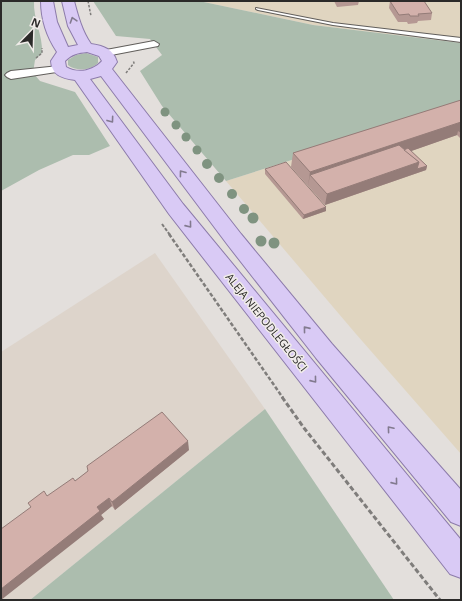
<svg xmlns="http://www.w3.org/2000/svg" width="462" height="601" viewBox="0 0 462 601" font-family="'Open Sans',sans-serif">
  <rect width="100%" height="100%" fill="#e3dfdc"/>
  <polygon fill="#ddd4cb" points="155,253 265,409 30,600 1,600 1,352"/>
  <g fill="#e0d5c0">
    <polygon points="199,1 461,1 461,43 313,25"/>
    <polygon points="461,106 461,454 356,334 226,181"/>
  </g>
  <g fill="#acbdae">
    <path d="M 1,1 L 34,1 C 33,19 43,35 42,53 L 35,60 L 33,73 L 40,81 L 75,92 L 110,146 L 89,155 L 73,155 L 39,170 L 1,191 Z"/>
    <polygon points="93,1 199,1 313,25 461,43 461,106 226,181 162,106 140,71 162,55 150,39 116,36"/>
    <path d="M 86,53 L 98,57 L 98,63 C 91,70 76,72 68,65 L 68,60 L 76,55 Z"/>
    <polygon points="265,409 394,600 30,600"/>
  </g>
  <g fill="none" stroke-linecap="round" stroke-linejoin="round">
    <g stroke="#615e5b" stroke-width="2">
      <polygon id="service" points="256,8 333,23 461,38 461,42 333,25 258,10 256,9"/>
    </g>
    <g stroke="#615e5b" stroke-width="2">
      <g id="minor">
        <polygon points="154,41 159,44 158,46 106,56 100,53 106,50"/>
        <polygon points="59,66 63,67 65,69 63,71 11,79 7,77 5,75 7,73 11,71"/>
      </g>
    </g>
    <g stroke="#8c7baa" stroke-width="2">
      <path id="primary" d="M 41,1 L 53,1 L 57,22 L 68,47 L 78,45 L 68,26 L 62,1 L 74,1 C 78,16 82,31 91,44 C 104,46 113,49 117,62 L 112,69 L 241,234 L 332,344 L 461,490 L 461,526 L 451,522 L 316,358 L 227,244 L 101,76 L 90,79 L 183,204 L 461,540 L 461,578 L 450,574 L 169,214 L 75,80 C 61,78 52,75 51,61 L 57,52 C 47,37 41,20 41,1 ZM 87,52 L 99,56 L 102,61 C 93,71 78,74 66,67 L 65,61 C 72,54 78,53 87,52 Z"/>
    </g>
    <g stroke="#7f7d7b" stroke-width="1.5" stroke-dasharray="2.5 1.5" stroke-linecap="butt">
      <polyline points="88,1 91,16"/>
      <polyline points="36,58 42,53 42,48"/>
      <polyline points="126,73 134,63 133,60"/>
    </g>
    <polyline stroke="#7f7d7b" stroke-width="2" stroke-dasharray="3.5 1.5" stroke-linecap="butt" points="162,224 170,235"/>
    <polyline stroke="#7f7d7b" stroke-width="2.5" stroke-dasharray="4 2" stroke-linecap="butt" points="169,234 283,398"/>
    <polyline stroke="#7f7d7b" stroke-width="3" stroke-dasharray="5 2.5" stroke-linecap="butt" points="282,397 304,428 440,600"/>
    <use href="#service" fill="#fff" fill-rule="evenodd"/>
    <use href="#minor" fill="#fff" fill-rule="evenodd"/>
    <use href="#primary" fill="#d9caf5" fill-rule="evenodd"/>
  </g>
  <g fill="#7f9380">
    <circle cx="165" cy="112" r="4.5"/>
    <circle cx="176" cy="125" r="4.5"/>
    <circle cx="186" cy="137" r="4.5"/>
    <circle cx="197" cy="150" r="4.5"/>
    <circle cx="207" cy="164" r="5"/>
    <circle cx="219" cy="178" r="5"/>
    <circle cx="232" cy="194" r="5"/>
    <circle cx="244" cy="209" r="5"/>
    <circle cx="253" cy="218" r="5.5"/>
    <circle cx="261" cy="241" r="5.5"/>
    <circle cx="274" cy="243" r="5.5"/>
  </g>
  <g fill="#b59893">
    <polygon points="334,1 359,1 358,5 337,7"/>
    <polygon points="390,1 432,13 431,20 418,21 417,23 408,24 407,22 398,22 389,8"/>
    <polygon points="461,100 461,139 457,135 411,151 427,166 426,170 325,205 291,167 293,153"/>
    <polygon points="265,169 326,207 326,211 303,219 265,174"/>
    <polygon points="189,450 115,510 112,506 101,515 104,519 47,496 75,481 88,471"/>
  </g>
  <g fill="#947c78">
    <polygon points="461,122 461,133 458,131 457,135 400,155 310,175 308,186 310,172"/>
    <polygon points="419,162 427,166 426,170 325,205 327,194"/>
    <polygon points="326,207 326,211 303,219 304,215"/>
    <polygon points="188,441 189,450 115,510 112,502"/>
    <polygon points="109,498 112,506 101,515 104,519 1,600 1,589 97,507"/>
  </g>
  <g fill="#d3b1ab" stroke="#947c78">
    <polygon points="390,1 424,1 432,13 418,14 419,16 410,16 409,14 399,15"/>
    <polygon points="461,100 461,122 310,172 293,153"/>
    <polygon points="399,145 419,162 327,194 310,175"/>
    <polygon points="408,148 427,166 417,169 419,162 404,150"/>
    <polygon points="286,162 326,207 304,215 265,169"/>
    <polygon points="162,412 188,441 112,502 109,498 97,507 100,511 1,589 1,529 31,507 28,503 44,491 47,496 73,478 75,481 88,471 87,466"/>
  </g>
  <defs><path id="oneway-chevron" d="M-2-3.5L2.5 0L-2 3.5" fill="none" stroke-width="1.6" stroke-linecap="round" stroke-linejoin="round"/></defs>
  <g stroke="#827a8f">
    <use href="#oneway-chevron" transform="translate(73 20) rotate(-108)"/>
    <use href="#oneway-chevron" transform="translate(111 120) rotate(54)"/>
    <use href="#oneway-chevron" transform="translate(182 173) rotate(-127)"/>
    <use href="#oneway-chevron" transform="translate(189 225) rotate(51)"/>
    <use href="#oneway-chevron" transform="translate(306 329) rotate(-129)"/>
    <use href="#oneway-chevron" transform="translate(314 380) rotate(51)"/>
    <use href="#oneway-chevron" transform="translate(390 429) rotate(-130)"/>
    <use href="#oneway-chevron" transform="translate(395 482) rotate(51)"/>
  </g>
  <g text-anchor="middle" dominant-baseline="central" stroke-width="3" stroke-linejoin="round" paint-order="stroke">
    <g font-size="11" fill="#2b2a29" stroke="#f0ece9">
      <text transform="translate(267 322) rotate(51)">ALEJA NIEPODLEGŁOŚCI</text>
    </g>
  </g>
  <rect width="462" height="601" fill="none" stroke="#2b2a29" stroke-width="4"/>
  <g transform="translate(32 32) rotate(23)" stroke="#f0ece9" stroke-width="3" paint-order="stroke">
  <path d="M0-3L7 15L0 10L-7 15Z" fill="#2b2a29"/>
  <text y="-6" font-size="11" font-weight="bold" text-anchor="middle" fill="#2b2a29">N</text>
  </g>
</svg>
